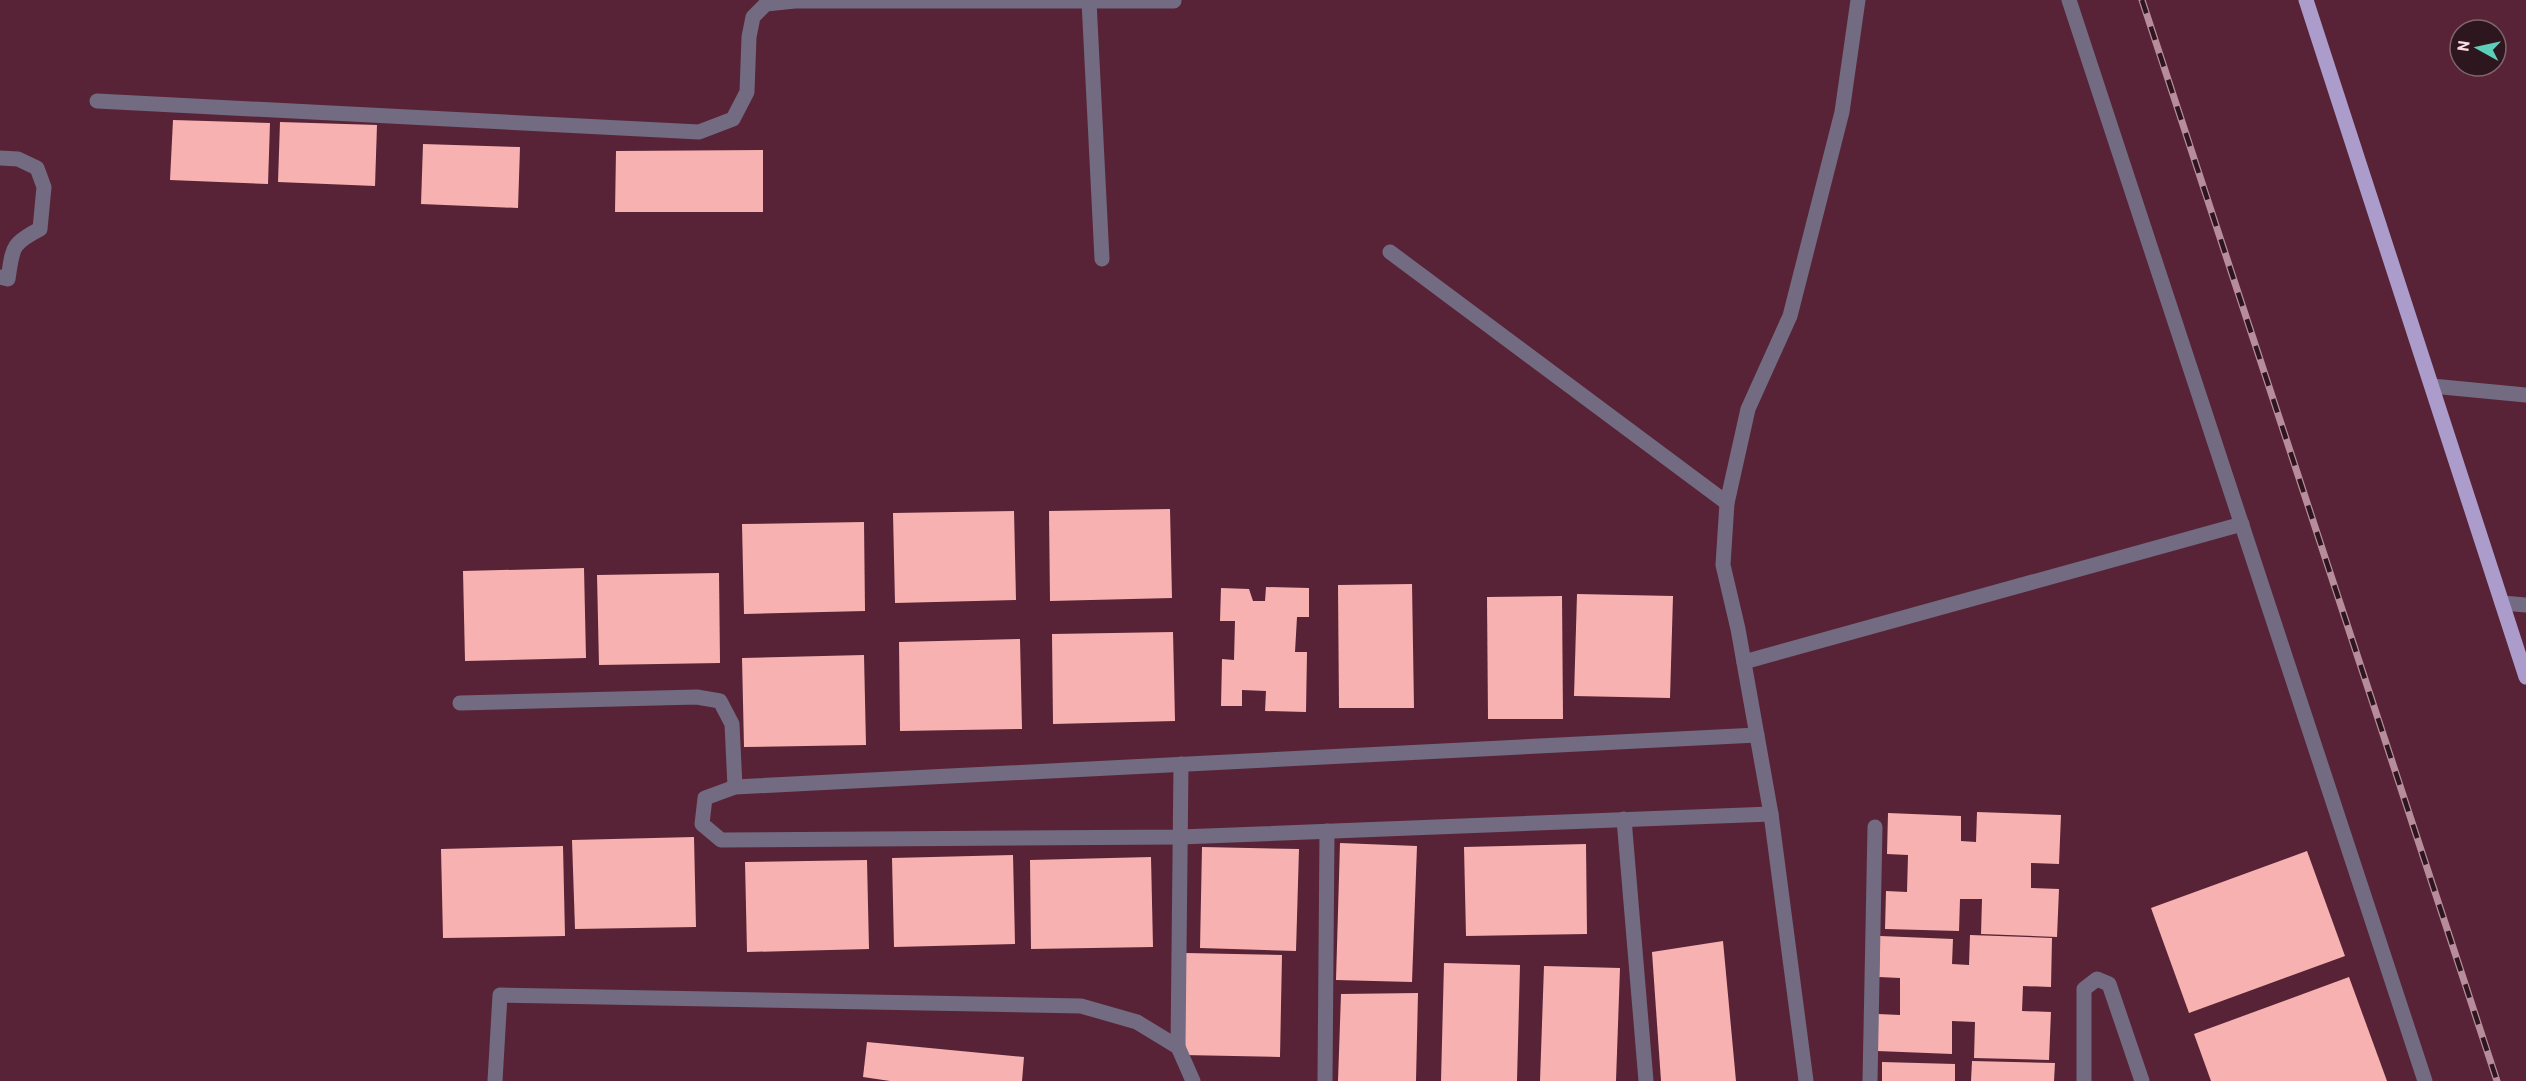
<svg xmlns="http://www.w3.org/2000/svg" width="2526" height="1081" viewBox="0 0 2526 1081" font-family="Barlow,sans-serif">
  <rect width="100%" height="100%" fill="#582336"/>
  <g fill="#f7b1b0">
    <polygon points="173,120 270,123 268,184 170,180"/>
    <polygon points="280,122 377,125 375,186 278,182"/>
    <polygon points="423,144 520,147 518,208 421,204"/>
    <polygon points="763,150 763,212 615,212 616,151"/>
    <polygon points="1170,509 1172,598 1050,601 1049,511"/>
    <polygon points="1014,511 1016,600 895,603 893,513"/>
    <polygon points="864,522 865,611 744,614 742,524"/>
    <polygon points="584,568 586,658 465,661 463,571"/>
    <polygon points="719,573 720,663 599,665 597,575"/>
    <polygon points="1412,584 1414,708 1339,708 1338,585"/>
    <polygon points="1266,587 1309,588 1309,617 1297,617 1295,652 1307,652 1306,712 1265,711 1266,691 1242,690 1242,706 1221,706 1222,659 1234,660 1235,621 1220,621 1221,588 1249,589 1253,601 1265,601"/>
    <polygon points="1577,594 1673,596 1670,698 1574,696"/>
    <polygon points="1562,596 1563,719 1488,719 1487,597"/>
    <polygon points="1173,632 1175,721 1053,724 1052,634"/>
    <polygon points="1020,639 1022,729 900,731 899,642"/>
    <polygon points="864,655 866,745 744,747 742,658"/>
    <polygon points="1977,812 2061,815 2059,864 2031,863 2031,888 2059,889 2057,937 1981,934 1982,899 1960,899 1959,931 1885,929 1886,891 1907,892 1908,855 1887,854 1888,813 1961,816 1961,841 1976,842"/>
    <polygon points="694,837 696,927 575,929 572,840"/>
    <polygon points="1340,843 1417,846 1412,982 1336,980"/>
    <polygon points="1586,844 1587,934 1466,936 1464,847"/>
    <polygon points="563,846 565,936 443,938 441,849"/>
    <polygon points="1202,847 1299,849 1296,951 1200,948"/>
    <polygon points="2307,851 2345,956 2189,1013 2151,908"/>
    <polygon points="1013,855 1015,944 894,947 892,858"/>
    <polygon points="1151,857 1153,947 1031,949 1030,860"/>
    <polygon points="867,860 869,949 747,952 745,862"/>
    <polygon points="1970,935 2052,938 2051,987 2023,986 2022,1011 2051,1012 2049,1060 1974,1058 1975,1022 1952,1021 1952,1054 1877,1051 1878,1014 1900,1015 1900,978 1879,977 1880,936 1953,939 1952,964 1969,965"/>
    <polygon points="1723,941 1736,1081 1661,1081 1652,952"/>
    <polygon points="1186,953 1282,955 1280,1057 1183,1055"/>
    <polygon points="1444,963 1520,965 1517,1081 1441,1081"/>
    <polygon points="1544,966 1620,968 1616,1081 1540,1081"/>
    <polygon points="2349,977 2387,1081 2211,1081 2194,1034"/>
    <polygon points="1418,993 1416,1081 1338,1081 1341,994"/>
    <polygon points="867,1042 1024,1057 1022,1081 890,1081 863,1077"/>
    <polygon points="1972,1061 2055,1063 2054,1081 1971,1081"/>
    <polygon points="1882,1062 1955,1064 1955,1081 1882,1081"/>
  </g>
  <g fill="none" stroke-linecap="round" stroke-linejoin="round">
    <g stroke="#726b82" stroke-width="15">
      <polyline points="1390,252 1727,503"/>
      <polyline points="1744,662 2242,524"/>
      <polyline points="1870,1081 1875,827"/>
      <polyline points="2084,1081 2084,989 2097,979 2109,984 2142,1081"/>
    </g>
    <g stroke="#726b82" stroke-width="15">
      <polyline points="2069,0 2425,1081"/>
      <polyline points="1089,1 1102,259"/>
      <polyline points="97,101 699,132 733,119 747,92 749,37 753,17 766,4 795,1 1174,1"/>
      <path d="M 0,158 L 18,159 L 37,168 L 44,187 L 40,229 C 11,244 13,247 8,279 L 0,277"/>
      <polyline points="2432,386 2526,395"/>
      <polyline points="2502,603 2526,605"/>
      <polyline points="460,703 697,697 720,701 732,724 735,787"/>
      <polyline points="1757,735 735,787 705,798 702,824 721,840 1180,837 1771,814"/>
      <polyline points="1624,819 1646,1081"/>
      <polyline points="1178,1047 1181,764"/>
      <polyline points="495,1081 500,995 1081,1006 1137,1022 1178,1047 1193,1081"/>
      <polyline points="1325,1081 1327,831"/>
      <polyline points="1806,1081 1771,814 1738,629 1723,565 1727,503 1748,409 1790,316 1842,112 1858,0"/>
    </g>
    <polyline stroke="#ab9ccb" stroke-width="15" points="2306,0 2526,677"/>
    <g stroke="#b88d9b" stroke-width="7">
      <polyline id="rail" points="2142,0 2497,1081"/>
    </g>
    <use href="#rail" stroke="#2e161e" stroke-width="4.5" stroke-dasharray="14" stroke-linecap="butt"/>
  </g>
  <g transform="translate(2478 48) rotate(278)"><circle r="28" fill="#2e161e" stroke="#81656d" stroke-width="1.5"/>
  <path d="M0-4.5L10 22L0 15L-10 22Z" fill="#5dceb9"/>
  <text y="-9" font-size="16" font-weight="bold" text-anchor="middle" fill="#fedbe4">N</text>
  </g>
</svg>
